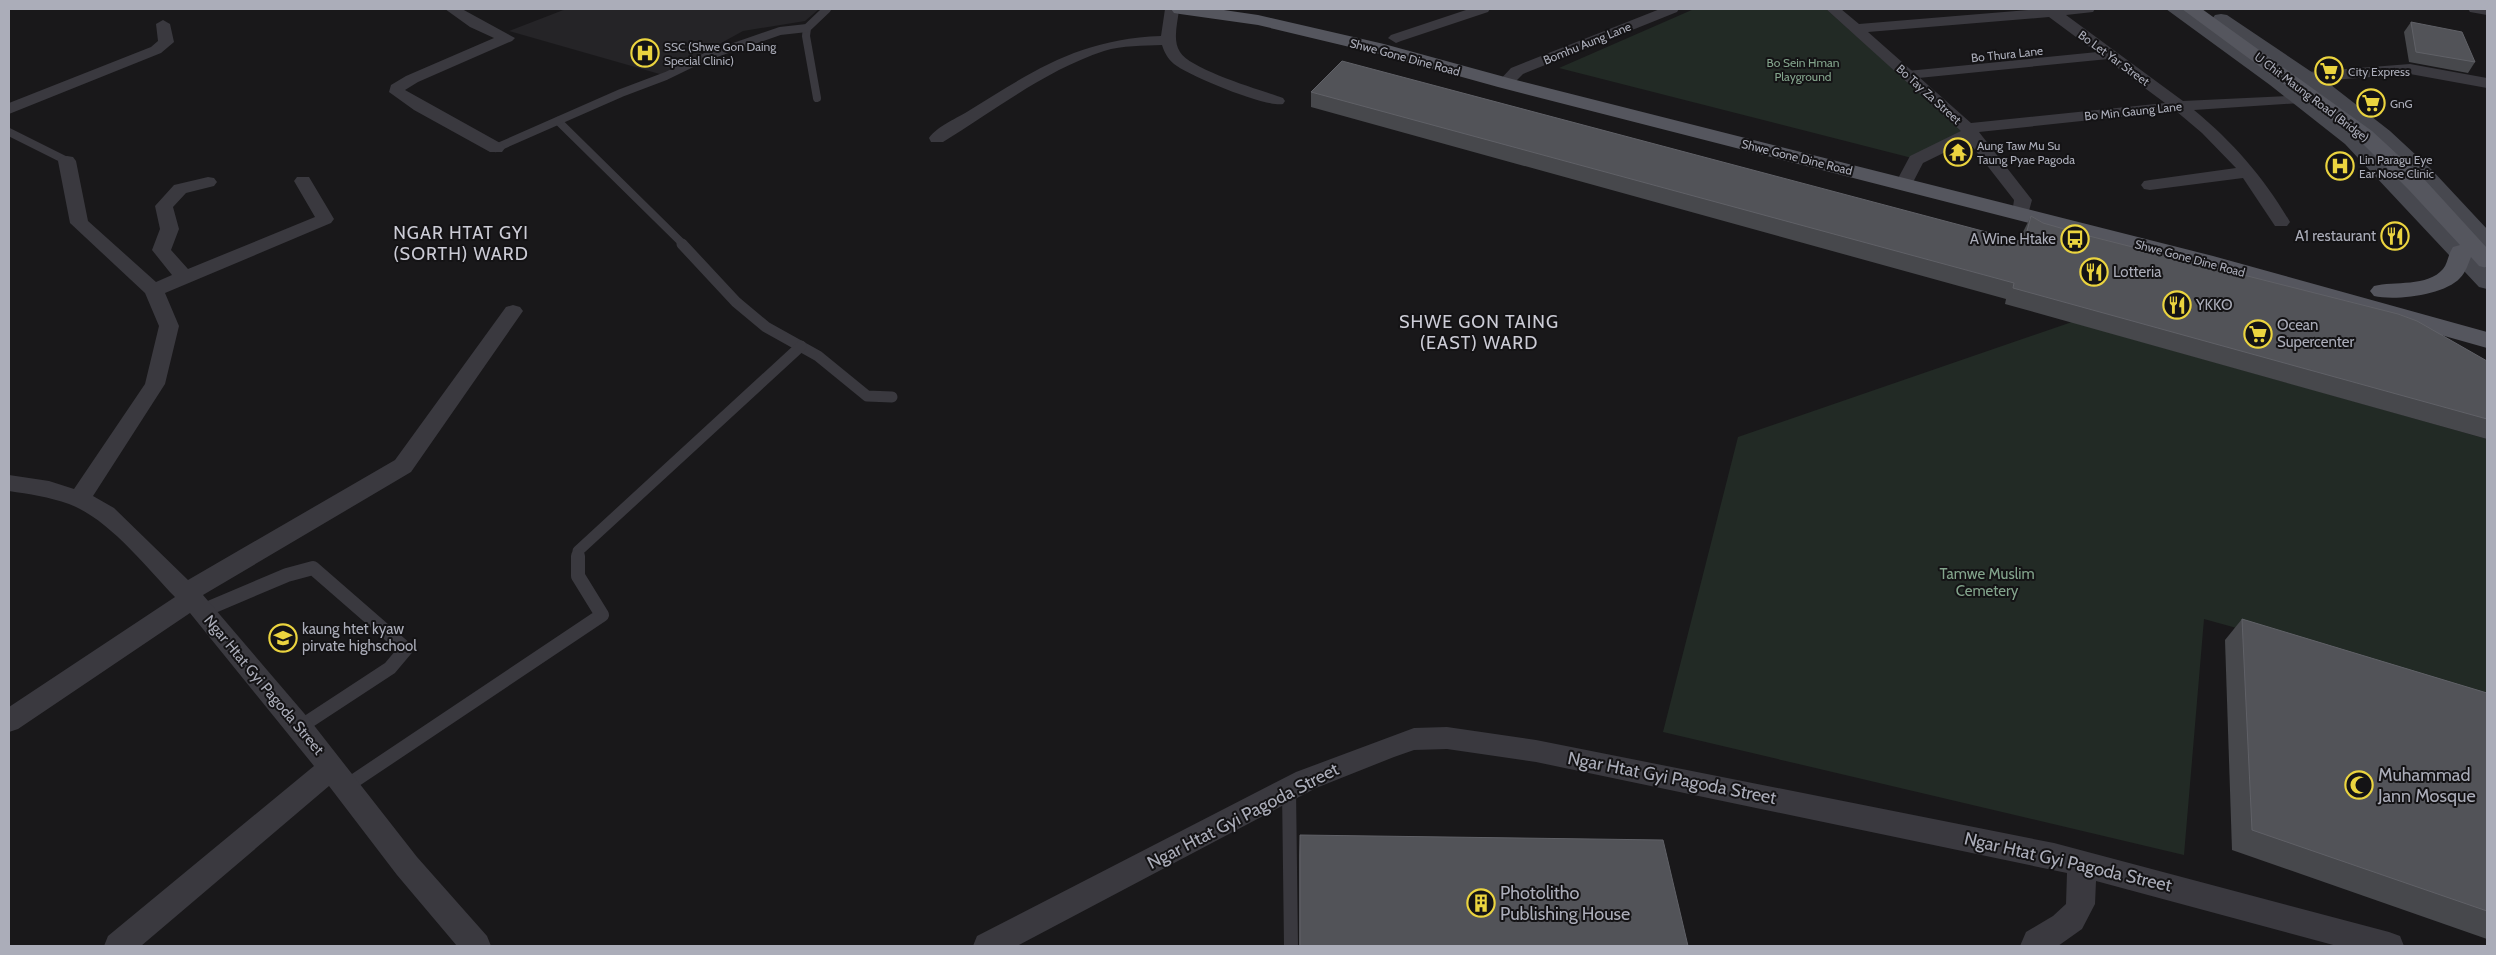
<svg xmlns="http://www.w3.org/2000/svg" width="2496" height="955" viewBox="0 0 2496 955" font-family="Cabin,sans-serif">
  <rect width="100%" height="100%" fill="#19181a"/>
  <polygon fill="#252427" points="566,9 819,9 805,21 743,31 663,75 509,31"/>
  <g fill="#222a25">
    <polygon points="1694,9 1826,9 1963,131 1912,158 1559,68"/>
    <polygon points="2072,322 2487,439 2487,697 2204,619 2184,855 1663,732 1738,437"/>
  </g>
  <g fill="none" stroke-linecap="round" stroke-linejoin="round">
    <g stroke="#3a393f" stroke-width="8">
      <polyline points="1908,75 2108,55"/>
      <polyline points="817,98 806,36 807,28 827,9"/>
      <polyline points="558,121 684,245"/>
      <polyline points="9,132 67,161"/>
      <polyline points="496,148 621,93 666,76 705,57 780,31 807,28"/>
    </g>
    <g stroke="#3a393f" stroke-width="11">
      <polyline points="682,244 736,302 766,327 818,356 867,396 892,397"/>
      <polyline points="578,557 578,551 801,346"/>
    </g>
    <g stroke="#3a393f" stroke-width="14">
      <polyline points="202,611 287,575 313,568 406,649 390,668 300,727"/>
      <polyline points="345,787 602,615 578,576 578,556"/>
      <polyline points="1289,789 1291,946"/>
    </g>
    <g fill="#3a393f" fill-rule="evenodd">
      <polygon points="445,9 462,9 515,38 512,41 418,82 405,90 502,144 505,148 502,152 490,152 414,110 389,92 391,85 406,76 494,38 470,27"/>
      <path d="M 1165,9 L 1179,9 C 1178,22 1172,40 1180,52 C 1191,70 1261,90 1283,98 L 1285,101 L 1283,104 C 1267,108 1189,76 1174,64 C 1168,59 1164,52 1162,45 C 1143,46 1123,45 1104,51 C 1046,70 995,110 943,142 L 931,142 L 929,138 C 937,126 958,118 970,110 C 1036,69 1081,39 1161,36 Z"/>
      <polygon points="1469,9 1490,9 1488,12 1401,41 1396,43 1388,38 1391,35"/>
      <polygon points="1660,9 1679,9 1677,12 1523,74 1511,86 1499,86 1497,83 1511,68"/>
      <path d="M 1826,9 L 1841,9 L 1859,24 L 2039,9 L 2095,9 L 2093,12 L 2066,15 L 2183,101 L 2306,95 L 2308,98 L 2300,103 L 2194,110 C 2234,143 2264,178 2290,222 L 2287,226 L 2275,226 L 2243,178 L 2150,190 L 2144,189 L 2141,185 L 2144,181 L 2150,180 L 2236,168 L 2202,133 L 2176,111 L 1979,132 L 2032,200 L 2027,218 L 2015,218 L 2012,214 L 2014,200 L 1968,141 L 1923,163 L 1910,188 L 1898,188 L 1895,184 L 1910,156 L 1961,131 ZM 2049,17 L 2165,103 L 1971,123 L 1868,32 Z"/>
      <polygon points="2468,9 2487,9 2487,15 2470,12"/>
      <polygon points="163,20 170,24 174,42 161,53 9,114 9,103 151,47 158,41 156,24"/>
      <polygon points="2410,64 2487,78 2487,88 2410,74 2307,82 2299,77 2307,72"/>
      <path d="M 67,156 L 73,157 L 76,161 L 88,221 L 156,282 L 172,275 L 152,250 L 160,229 L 155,206 L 174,185 L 208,177 L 214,178 L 217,182 L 214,186 L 186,193 L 173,207 L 179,229 L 171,250 L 188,269 L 315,217 L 294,181 L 297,177 L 309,177 L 334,219 L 331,223 L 165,293 L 179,326 L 165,384 L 93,496 L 114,508 L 188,580 L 395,460 L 506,307 L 513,305 L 520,307 L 523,311 L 411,472 L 203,595 L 309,719 L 417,857 L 487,936 L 491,946 L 457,946 L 397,875 L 329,786 L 141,946 L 104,946 L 108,936 L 314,766 L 190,613 L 18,729 L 9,732 L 9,707 L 175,597 C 146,567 109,519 69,504 C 49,497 29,494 9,491 L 9,475 L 49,481 L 74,489 L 145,384 L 159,326 L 145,293 L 70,223 L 58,161 L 61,157 Z"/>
      <polygon points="1447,727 1536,740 2054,843 2389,932 2400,936 2404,946 2337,946 2096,881 2095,904 2082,929 2058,946 2020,946 2026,932 2053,916 2066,904 2067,873 1536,762 1447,749 1414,750 1394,757 1316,788 1017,946 973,946 977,936 1296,772 1414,728"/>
    </g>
    <g fill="#47484f" fill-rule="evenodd">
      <polygon points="2166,9 2186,9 2284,77 2359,136 2487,269 2487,289 2479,287 2345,144 2270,85"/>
      <path d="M 2221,14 L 2227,15 L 2331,85 L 2390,131 L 2431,169 L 2487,229 L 2487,249 L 2479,247 C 2450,214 2422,181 2390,152 C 2336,103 2275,63 2215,23 L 2212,19 L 2215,15 Z"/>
    </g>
    <g fill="#55565e" fill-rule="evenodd">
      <polygon points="1171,9 1217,9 1258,15 1384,44 1512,79 2213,256 2487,332 2487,348 2197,266 1498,87 1379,54 1258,25 1180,14 1174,13"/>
      <path d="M 2182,9 L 2202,9 L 2372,131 L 2424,179 L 2487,248 L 2487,268 L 2479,266 L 2471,257 C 2468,264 2466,272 2460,278 C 2445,295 2395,301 2374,296 L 2370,291 L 2374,286 C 2394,281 2428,287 2443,269 C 2448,263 2448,254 2453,247 L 2460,245 L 2408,189 L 2358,139 Z"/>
    </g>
  </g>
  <g fill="#47484c">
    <polygon points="2411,22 2475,62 2468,73 2409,62 2404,32"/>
    <polygon points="1311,92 2021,241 2023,232 2031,216 2043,223 2487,361 2487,439 2005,304 2006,299 1311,107"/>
    <polygon points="2242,619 2487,693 2487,939 2232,850 2225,640"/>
    <polygon points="1300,835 1688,946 1299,946 1299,855"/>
  </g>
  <g fill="#525358" stroke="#606167">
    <polygon points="2411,22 2462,32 2475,62 2416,52"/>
    <polygon points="1342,61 2024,242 2031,216 2043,223 2085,235 2398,314 2417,321 2487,361 2487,419 2013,288 2014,283 1311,92"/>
    <polygon points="2242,619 2487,693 2487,911 2252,830"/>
    <polygon points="1300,835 1663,840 1688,946 1300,946"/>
  </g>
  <defs>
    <g id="hospital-ring" transform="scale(1.4375)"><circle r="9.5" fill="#141315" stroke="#ebd43f" stroke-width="1.5"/><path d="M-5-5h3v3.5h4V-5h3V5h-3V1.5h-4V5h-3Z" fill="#ebd43f"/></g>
    <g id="supermarket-ring" transform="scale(1.4375)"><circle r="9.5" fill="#141315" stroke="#ebd43f" stroke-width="1.5"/><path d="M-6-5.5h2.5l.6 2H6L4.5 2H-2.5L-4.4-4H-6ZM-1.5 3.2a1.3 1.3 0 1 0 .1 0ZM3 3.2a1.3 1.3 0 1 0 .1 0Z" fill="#ebd43f"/></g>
    <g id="temple-ring" transform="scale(1.4375)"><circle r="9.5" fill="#141315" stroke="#ebd43f" stroke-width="1.5"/><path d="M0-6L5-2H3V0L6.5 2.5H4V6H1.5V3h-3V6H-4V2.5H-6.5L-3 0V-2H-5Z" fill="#ebd43f"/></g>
    <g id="restaurant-ring" transform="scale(1.4375)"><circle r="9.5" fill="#141315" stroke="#ebd43f" stroke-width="1.5"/><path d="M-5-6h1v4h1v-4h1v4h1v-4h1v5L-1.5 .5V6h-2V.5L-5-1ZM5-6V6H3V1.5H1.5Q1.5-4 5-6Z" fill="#ebd43f"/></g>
    <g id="bus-ring" transform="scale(1.4375)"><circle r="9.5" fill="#141315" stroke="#ebd43f" stroke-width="1.5"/><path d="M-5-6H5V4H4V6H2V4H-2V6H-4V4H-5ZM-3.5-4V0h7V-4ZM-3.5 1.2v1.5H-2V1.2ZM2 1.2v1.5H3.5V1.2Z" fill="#ebd43f"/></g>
    <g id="school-ring" transform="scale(1.4375)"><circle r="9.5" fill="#141315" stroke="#ebd43f" stroke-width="1.5"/><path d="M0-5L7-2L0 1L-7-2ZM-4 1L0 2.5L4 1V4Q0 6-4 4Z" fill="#ebd43f"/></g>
    <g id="mosque-ring" transform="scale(1.4375)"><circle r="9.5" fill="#141315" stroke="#ebd43f" stroke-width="1.5"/><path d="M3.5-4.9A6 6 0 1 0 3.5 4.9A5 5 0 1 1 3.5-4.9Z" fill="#ebd43f"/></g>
    <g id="building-ring" transform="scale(1.4375)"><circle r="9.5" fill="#141315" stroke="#ebd43f" stroke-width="1.5"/><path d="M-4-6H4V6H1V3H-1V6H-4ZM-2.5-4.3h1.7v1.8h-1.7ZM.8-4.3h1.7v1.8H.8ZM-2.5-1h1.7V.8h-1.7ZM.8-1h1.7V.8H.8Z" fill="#ebd43f"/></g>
  </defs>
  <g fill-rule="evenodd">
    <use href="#hospital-ring" x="645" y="53"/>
    <use href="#supermarket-ring" x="2329" y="71"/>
    <use href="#supermarket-ring" x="2371" y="103"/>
    <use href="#temple-ring" x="1958" y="152"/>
    <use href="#hospital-ring" x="2340" y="166"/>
    <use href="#restaurant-ring" x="2395" y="236"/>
    <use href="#bus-ring" x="2075" y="239"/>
    <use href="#restaurant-ring" x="2094" y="272"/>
    <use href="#restaurant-ring" x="2177" y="305"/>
    <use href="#supermarket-ring" x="2258" y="334"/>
    <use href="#school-ring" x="283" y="638"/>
    <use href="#mosque-ring" x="2359" y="785"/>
    <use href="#building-ring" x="1481" y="903"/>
  </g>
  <g text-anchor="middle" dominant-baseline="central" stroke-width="4" stroke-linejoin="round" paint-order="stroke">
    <g font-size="12" fill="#abadb9" stroke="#141315">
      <text transform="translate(1587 43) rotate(-22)">Bomhu Aung Lane</text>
      <text transform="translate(2007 54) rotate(-6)">Bo Thura Lane</text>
      <text transform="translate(1405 57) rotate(15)">Shwe Gone Dine Road</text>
      <text transform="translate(2114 58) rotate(36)">Bo Let Yar Street</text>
      <text transform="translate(1929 94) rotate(42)">Bo Tay Za Street</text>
      <text transform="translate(2312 97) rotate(37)">U Chit Maung Road (Bridge)</text>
      <text transform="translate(2133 111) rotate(-6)">Bo Min Gaung Lane</text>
      <text transform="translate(1797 157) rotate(14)">Shwe Gone Dine Road</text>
      <text transform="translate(2190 258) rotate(15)">Shwe Gone Dine Road</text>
    </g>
    <g font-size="12" fill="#abadb9" stroke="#141315" text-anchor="start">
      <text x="664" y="46">SSC (Shwe Gon Daing<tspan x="664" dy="14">Special Clinic)</tspan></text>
      <text x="2348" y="71">City Express</text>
      <text x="2390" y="103">GnG</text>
      <text x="1977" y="145">Aung Taw Mu Su<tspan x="1977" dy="14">Taung Pyae Pagoda</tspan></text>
      <text x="2359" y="159">Lin Paragu Eye<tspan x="2359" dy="14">Ear Nose Clinic</tspan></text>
    </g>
    <g font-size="12" fill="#83a48c" stroke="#141315">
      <text x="1803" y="62">Bo Sein Hman<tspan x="1803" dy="14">Playground</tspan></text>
    </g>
    <g font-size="15" fill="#abadb9" stroke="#141315" text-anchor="start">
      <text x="2376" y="236" text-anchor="end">A1 restaurant</text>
      <text x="2056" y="239" text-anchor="end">A Wine Htake</text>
      <text x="2113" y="272">Lotteria</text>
      <text x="2196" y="305">YKKO</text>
      <text x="2277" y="325">Ocean<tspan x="2277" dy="17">Supercenter</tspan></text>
      <text x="302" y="629">kaung htet kyaw<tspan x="302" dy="17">pirvate highschool</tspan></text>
    </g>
    <g font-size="15" fill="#83a48c" stroke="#141315">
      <text x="1987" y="574">Tamwe Muslim<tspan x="1987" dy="17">Cemetery</tspan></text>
    </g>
    <g font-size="15" fill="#abadb9" stroke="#141315">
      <text transform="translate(264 685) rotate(50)">Ngar Htat Gyi Pagoda Street</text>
    </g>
    <g font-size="18" letter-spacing="1" fill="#ccccd6" stroke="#141315">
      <text x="461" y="233">NGAR HTAT GYI<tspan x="461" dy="21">(SORTH) WARD</tspan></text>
      <text x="1479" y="322">SHWE GON TAING<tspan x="1479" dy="21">(EAST) WARD</tspan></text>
    </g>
    <g font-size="18" fill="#abadb9" stroke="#141315" text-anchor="start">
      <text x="2378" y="775">Muhammad<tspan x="2378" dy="21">Jann Mosque</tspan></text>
      <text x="1500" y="893">Photolitho<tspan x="1500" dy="21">Publishing House</tspan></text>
    </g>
    <g font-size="18" fill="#abadb9" stroke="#141315">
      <text transform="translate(1672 778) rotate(11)">Ngar Htat Gyi Pagoda Street</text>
      <text transform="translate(1243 816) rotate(-27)">Ngar Htat Gyi Pagoda Street</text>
      <text transform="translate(2068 862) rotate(13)">Ngar Htat Gyi Pagoda Street</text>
    </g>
  </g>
  <rect width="2496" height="955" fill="none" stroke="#abadb9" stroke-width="20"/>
</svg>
